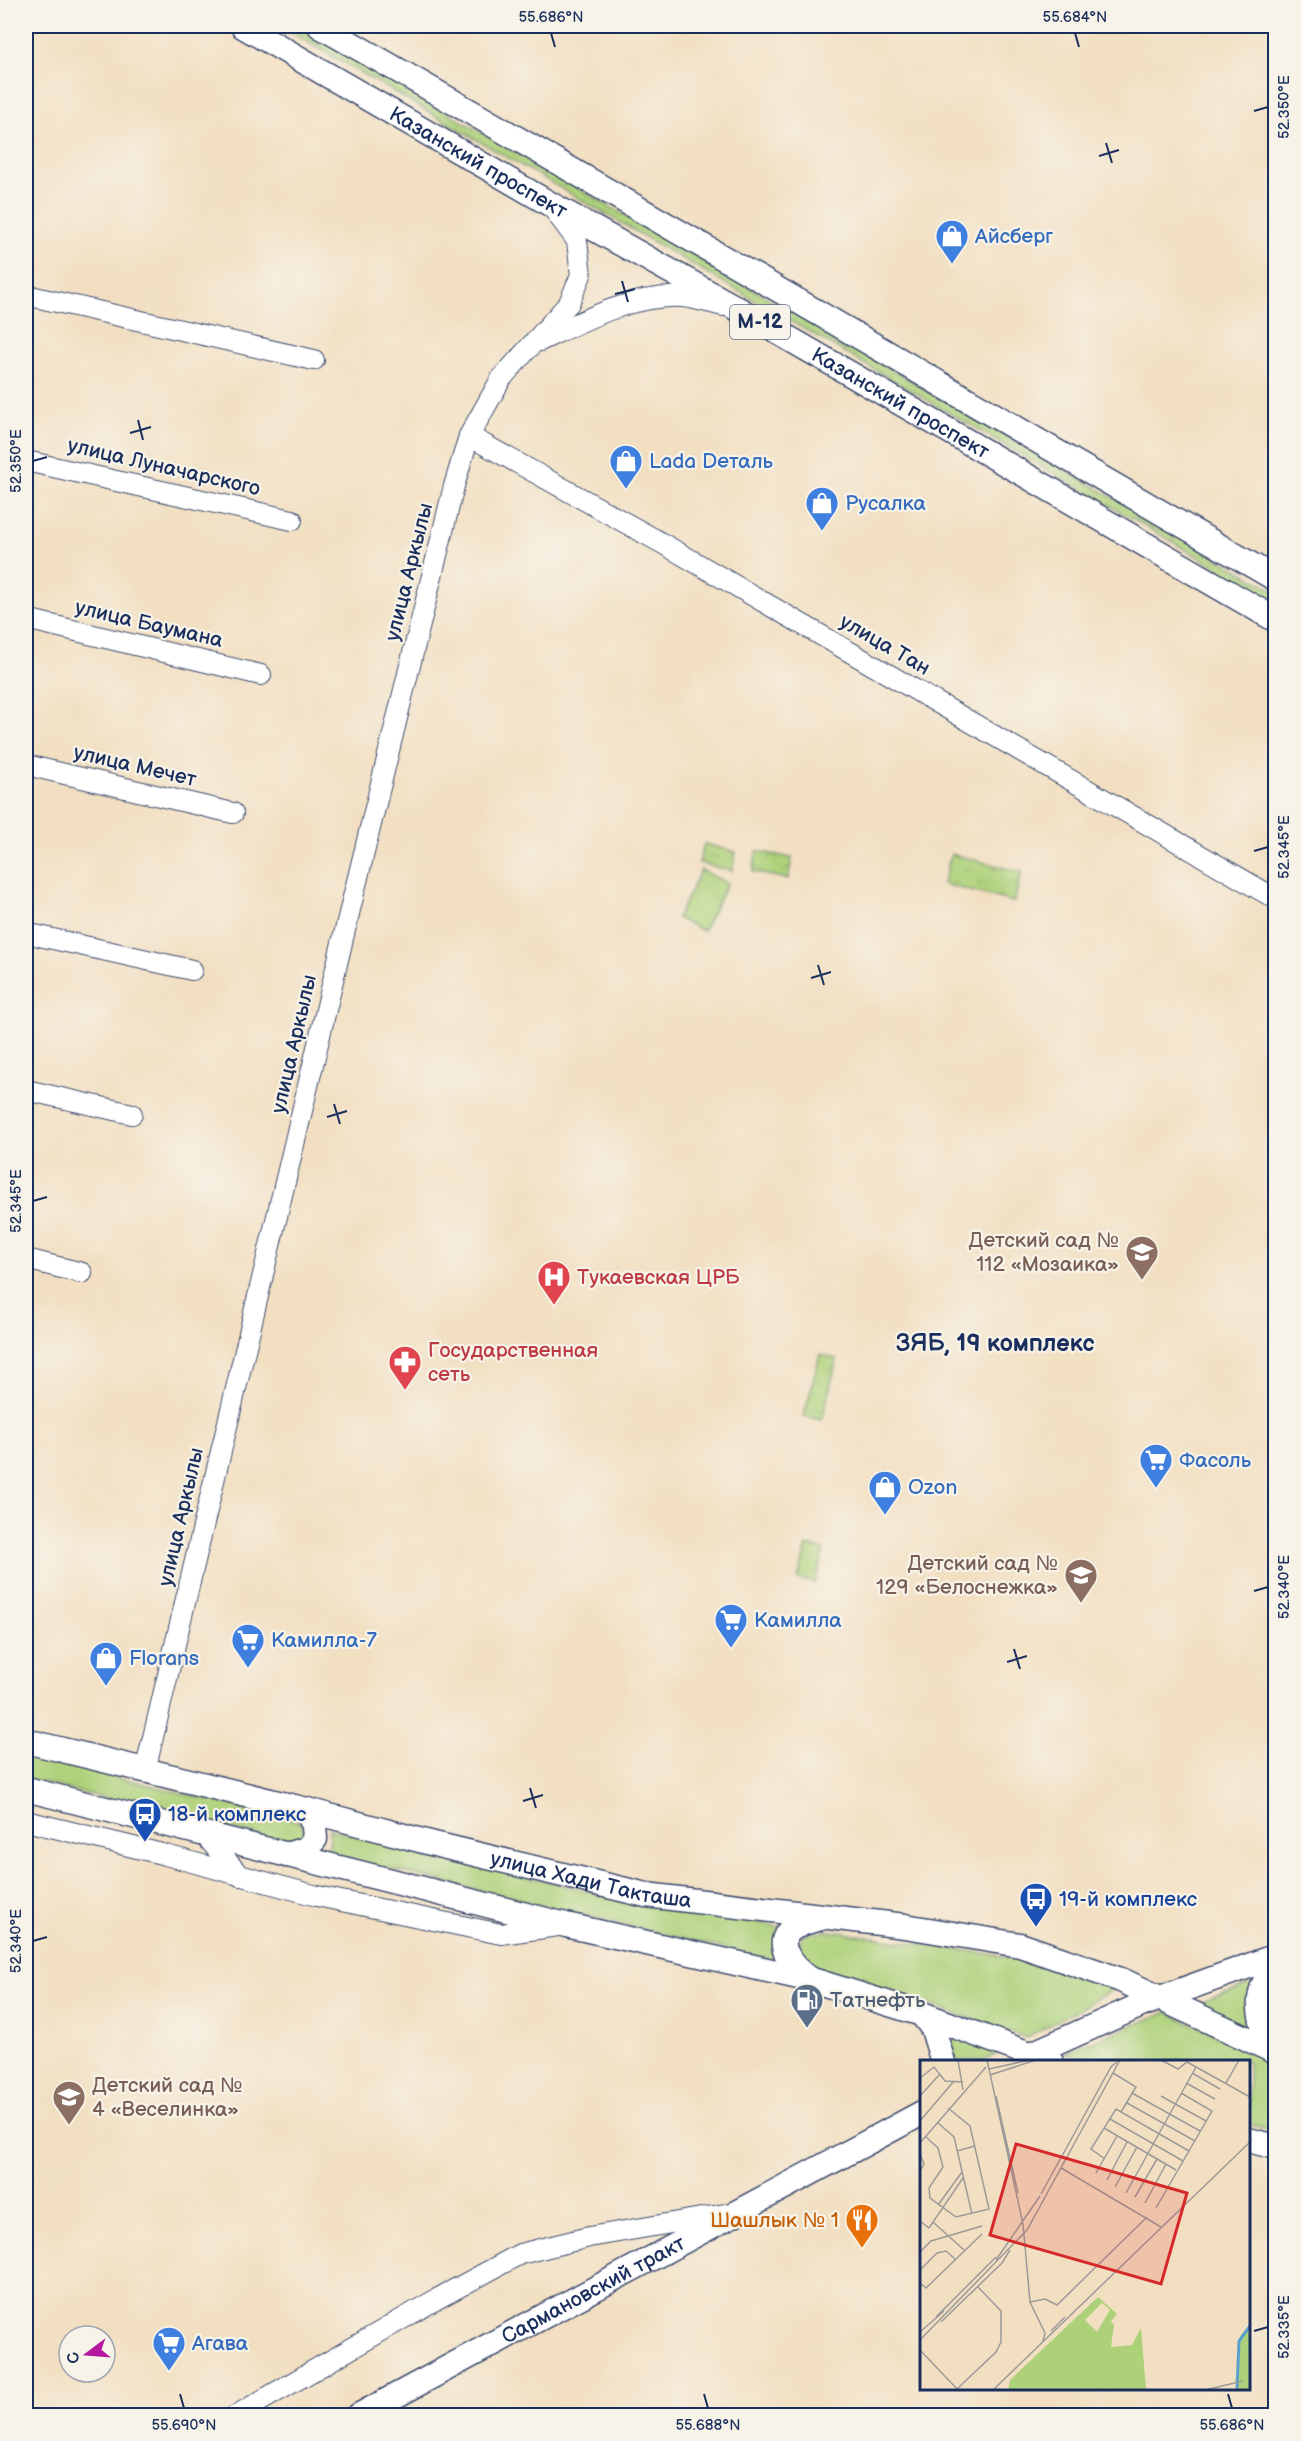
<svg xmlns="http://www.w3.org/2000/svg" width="1301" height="2441" viewBox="0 0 1301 2441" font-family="'Balsamiq Sans',sans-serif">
  <defs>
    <pattern id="park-crowns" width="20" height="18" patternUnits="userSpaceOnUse" patternTransform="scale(1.5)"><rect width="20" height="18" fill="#add179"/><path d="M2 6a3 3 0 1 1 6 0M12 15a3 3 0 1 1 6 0" fill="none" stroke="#94b46b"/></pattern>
  </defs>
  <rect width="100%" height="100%" fill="#f7f3e8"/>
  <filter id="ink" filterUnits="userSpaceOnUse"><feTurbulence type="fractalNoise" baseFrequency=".0167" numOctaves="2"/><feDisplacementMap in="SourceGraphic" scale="12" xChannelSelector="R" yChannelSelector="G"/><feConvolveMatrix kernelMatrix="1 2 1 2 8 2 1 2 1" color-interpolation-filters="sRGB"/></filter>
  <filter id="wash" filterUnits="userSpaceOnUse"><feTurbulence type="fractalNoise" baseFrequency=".008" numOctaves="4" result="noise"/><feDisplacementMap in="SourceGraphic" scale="24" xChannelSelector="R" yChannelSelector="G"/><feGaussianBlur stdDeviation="1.35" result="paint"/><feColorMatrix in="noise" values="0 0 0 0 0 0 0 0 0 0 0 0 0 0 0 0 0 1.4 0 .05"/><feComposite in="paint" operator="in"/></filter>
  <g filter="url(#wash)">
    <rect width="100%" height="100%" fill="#f2dfc1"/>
    <g fill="#add179" stroke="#64806c" stroke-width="1.5">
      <polygon points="280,26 297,26 1275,591 1275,601"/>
      <polygon points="701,870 727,883 703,931 677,918"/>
      <polygon points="26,1755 301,1822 305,1833 297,1845 26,1779"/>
      <polygon points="329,1829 647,1905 738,1918 783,1928 775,1951 776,1961 323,1853 330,1841"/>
      <path d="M 830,1931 L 1044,1962 L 1116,1988 L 1027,2038 L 925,2003 L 814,1970 L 797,1952 C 800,1930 812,1932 830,1931 Z"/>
      <polygon points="1257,1981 1260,2038 1192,2006"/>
      <polygon points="1167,2012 1275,2062 1275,2131 1249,2124 1248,2062 1085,2062 1064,2052"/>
      <polygon points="943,2031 1004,2050 984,2061 952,2061"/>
    </g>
    <g fill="url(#park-crowns)" stroke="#64806c" stroke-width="1.5">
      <polygon points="704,844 736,852 732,871 699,863"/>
      <polygon points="757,851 792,858 788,879 753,872"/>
      <polygon points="951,854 1022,872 1014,902 943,884"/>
      <polygon points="820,1354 837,1359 822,1420 804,1416"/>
      <polygon points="807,1546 824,1550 815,1583 798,1579"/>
    </g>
  </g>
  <g filter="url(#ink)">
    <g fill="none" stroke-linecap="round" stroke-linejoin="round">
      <g stroke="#3b496d" stroke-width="22">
        <g id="minor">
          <polyline points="26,295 314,360"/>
          <path d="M 540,341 C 582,321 633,294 682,297 C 695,298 710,303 723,306"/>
          <polyline points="469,436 667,546 1276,899"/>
          <polyline points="26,461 292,520"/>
          <polyline points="26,619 261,675"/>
          <polyline points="26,765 233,813"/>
          <polyline points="26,933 192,970"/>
          <polyline points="26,1090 132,1114"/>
          <polyline points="26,1259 82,1273"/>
          <polyline points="145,1771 346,926 454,486 469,436 501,379 569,303 581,275 577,241 551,206"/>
          <polyline points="26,1821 162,1854 317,1896 501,1934 558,1926"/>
          <polyline points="204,1834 240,1876"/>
          <polyline points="235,2416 435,2300 520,2254 589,2237 725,2214"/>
        </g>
      </g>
      <g stroke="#3b496d" stroke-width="27">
        <g id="major">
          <path id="s1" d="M 243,26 L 550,204 L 738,309 L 1276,620"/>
          <path d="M 320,26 C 640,207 957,395 1276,579"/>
          <path id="s2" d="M 26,1741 L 307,1810 L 438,1845 L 646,1895 L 905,1926 L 1020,1945 L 1121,1980 L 1276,2052"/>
          <polyline points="26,1789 566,1925 812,1980 922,2014 1051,2062"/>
          <polyline points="286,1855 306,1849 315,1839 314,1826 307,1810"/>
          <path d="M 810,1979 C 793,1967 768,1940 797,1926 C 804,1922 813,1920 821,1918"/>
          <polyline points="922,2014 933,2029 943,2062"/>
          <path d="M 1273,2051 C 1260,2020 1250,1994 1276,1966"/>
          <polyline points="1025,2057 1141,2005 1276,1956"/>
          <polyline points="1248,2140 1276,2147"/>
          <path id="s3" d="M 358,2416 L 922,2113"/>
        </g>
      </g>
      <use href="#minor" stroke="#fff" stroke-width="20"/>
      <use href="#major" stroke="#fff" stroke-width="24"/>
    </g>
  </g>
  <path fill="none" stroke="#1b2f5e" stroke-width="2" d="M 551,33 L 555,47M 1075,33 L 1079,47M 1254,111 L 1268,107M 1106,143 L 1112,163M 1099,156 L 1119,150M 622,281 L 628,302M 615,294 L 635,289M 138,420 L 143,440M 130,433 L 151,427M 33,461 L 47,457M 1254,851 L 1268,847M 818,965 L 824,985M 811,978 L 831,972M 334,1104 L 340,1124M 327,1117 L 347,1111M 33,1201 L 47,1197M 1254,1591 L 1268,1587M 1014,1649 L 1020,1669M 1007,1662 L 1027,1656M 530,1788 L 536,1808M 523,1801 L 543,1795M 33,1941 L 47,1937M 1254,2331 L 1268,2327M 180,2394 L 184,2408M 704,2394 L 708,2408M 1228,2394 L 1232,2408"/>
  <defs>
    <g id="shop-pin" transform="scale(1.725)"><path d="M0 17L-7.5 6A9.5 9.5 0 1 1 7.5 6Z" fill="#3f7fe0" stroke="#f7f3e8"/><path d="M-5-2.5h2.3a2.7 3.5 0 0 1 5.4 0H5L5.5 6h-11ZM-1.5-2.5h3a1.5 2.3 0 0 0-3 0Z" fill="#fff"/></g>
    <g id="school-pin" transform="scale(1.725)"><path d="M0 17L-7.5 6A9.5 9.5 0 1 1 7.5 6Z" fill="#8d6e63" stroke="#f7f3e8"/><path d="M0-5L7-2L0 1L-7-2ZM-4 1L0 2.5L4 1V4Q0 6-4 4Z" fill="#fff"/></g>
    <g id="hospital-pin" transform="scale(1.725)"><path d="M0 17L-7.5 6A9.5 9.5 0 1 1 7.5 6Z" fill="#e0444e" stroke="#f7f3e8"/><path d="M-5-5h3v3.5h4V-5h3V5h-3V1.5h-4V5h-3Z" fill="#fff"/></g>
    <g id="pharmacy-pin" transform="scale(1.725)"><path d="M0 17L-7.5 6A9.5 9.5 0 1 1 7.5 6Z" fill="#e0444e" stroke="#f7f3e8"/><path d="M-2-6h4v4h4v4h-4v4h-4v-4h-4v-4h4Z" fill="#fff"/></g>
    <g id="supermarket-pin" transform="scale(1.725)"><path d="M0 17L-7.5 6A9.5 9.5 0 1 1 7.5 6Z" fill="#3f7fe0" stroke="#f7f3e8"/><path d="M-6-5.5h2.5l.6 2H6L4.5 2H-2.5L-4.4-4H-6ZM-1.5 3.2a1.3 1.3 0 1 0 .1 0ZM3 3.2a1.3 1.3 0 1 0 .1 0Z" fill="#fff"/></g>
    <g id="bus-pin" transform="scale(1.725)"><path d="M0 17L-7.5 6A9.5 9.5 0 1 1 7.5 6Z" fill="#1a4fb4" stroke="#f7f3e8"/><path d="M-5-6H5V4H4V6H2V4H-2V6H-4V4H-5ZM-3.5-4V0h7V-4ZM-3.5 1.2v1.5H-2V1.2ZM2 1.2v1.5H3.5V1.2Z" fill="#fff"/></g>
    <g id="fuel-pin" transform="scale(1.725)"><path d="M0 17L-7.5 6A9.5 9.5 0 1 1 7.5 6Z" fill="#5c6f8a" stroke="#f7f3e8"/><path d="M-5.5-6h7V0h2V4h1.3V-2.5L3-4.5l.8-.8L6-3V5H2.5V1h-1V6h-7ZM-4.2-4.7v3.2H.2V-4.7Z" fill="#fff"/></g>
    <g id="restaurant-pin" transform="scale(1.725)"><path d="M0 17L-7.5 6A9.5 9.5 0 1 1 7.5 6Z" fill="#e8710a" stroke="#f7f3e8"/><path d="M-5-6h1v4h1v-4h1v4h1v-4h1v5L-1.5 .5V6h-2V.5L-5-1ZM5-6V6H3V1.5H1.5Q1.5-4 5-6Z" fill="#fff"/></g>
  </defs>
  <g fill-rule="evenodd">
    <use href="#shop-pin" x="952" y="236"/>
    <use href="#shop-pin" x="626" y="461"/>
    <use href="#shop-pin" x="822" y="503"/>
    <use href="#school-pin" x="1142" y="1252"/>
    <use href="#hospital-pin" x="554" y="1277"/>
    <use href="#pharmacy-pin" x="405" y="1362"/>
    <use href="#supermarket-pin" x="1156" y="1460"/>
    <use href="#shop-pin" x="885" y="1487"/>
    <use href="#school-pin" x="1081" y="1575"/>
    <use href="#supermarket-pin" x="731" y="1620"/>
    <use href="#supermarket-pin" x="248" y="1640"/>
    <use href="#shop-pin" x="106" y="1658"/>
    <use href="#bus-pin" x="145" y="1814"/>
    <use href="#bus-pin" x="1036" y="1899"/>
    <use href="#fuel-pin" x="807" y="2000"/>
    <use href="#school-pin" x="69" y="2097"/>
    <use href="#restaurant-pin" x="862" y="2220"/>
    <use href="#supermarket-pin" x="169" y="2343"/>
  </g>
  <g text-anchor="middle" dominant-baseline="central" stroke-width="4.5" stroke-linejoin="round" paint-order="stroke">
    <rect fill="#f7f3e8" stroke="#5d6a87" stroke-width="1.5" x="730" y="305" width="60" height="34" rx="4.5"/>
    <g font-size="20" font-weight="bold" fill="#1b2f5e">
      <text x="760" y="322">М-12</text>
    </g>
    <g font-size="21" fill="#1b2f5e" stroke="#f7f3e8">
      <text stroke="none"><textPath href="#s1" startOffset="272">Казанский проспект</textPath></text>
      <text stroke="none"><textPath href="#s1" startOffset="758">Казанский проспект</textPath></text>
      <text transform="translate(164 467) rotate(13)">улица Луначарского</text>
      <text transform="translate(409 572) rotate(-76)">улица Аркылы</text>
      <text transform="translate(149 624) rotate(13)">улица Баумана</text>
      <text transform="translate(885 645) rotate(30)">улица Тан</text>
      <text transform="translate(135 766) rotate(13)">улица Мечет</text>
      <text transform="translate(294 1044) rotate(-77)">улица Аркылы</text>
      <text transform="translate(181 1517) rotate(-77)">улица Аркылы</text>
      <text stroke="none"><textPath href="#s2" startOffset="582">улица Хади Такташа</textPath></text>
      <text stroke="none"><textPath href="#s3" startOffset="267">Сармановский тракт</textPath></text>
    </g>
    <g font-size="21" fill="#366cbe" stroke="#f7f3e8" text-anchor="start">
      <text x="975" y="236">Айсберг</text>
      <text x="649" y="461">Lada Dеталь</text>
      <text x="845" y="503">Русалка</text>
      <text x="1179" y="1460">Фасоль</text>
      <text x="908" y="1487">Ozon</text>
      <text x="754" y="1620">Камилла</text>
      <text x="271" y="1640">Камилла-7</text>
      <text x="129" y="1658">Florans</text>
      <text x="192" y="2343">Агава</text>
    </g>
    <g font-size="21" fill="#785e54" stroke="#f7f3e8" text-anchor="end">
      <text x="1119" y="1240">Детский сад №<tspan x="1119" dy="24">112 «Мозаика»</tspan></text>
      <text x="1058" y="1563">Детский сад №<tspan x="1058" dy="24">129 «Белоснежка»</tspan></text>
      <text x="92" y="2085" text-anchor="start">Детский сад №<tspan x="92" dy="24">4 «Веселинка»</tspan></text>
    </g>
    <g font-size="21" fill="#be3a42" stroke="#f7f3e8" text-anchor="start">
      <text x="577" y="1277">Тукаевская ЦРБ</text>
      <text x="428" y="1350">Государственная<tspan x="428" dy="24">сеть</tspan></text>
    </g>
    <g font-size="21" fill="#164399" stroke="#f7f3e8" text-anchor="start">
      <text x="168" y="1814">18-й комплекс</text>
      <text x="1059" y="1899">19-й комплекс</text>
    </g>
    <g font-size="21" fill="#4e5e75" stroke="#f7f3e8" text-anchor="start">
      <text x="830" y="2000">Татнефть</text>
    </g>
    <g font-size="21" fill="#c56008" stroke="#f7f3e8" text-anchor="end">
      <text x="839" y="2220">Шашлык № 1</text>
    </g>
    <g font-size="24" font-weight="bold" fill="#1b2f5e" stroke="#f7f3e8">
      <text x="995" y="1343">ЗЯБ, 19 комплекс</text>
    </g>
  </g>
  <g transform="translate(920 2060)">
    <rect width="330" height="330" fill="#f2dfc1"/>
    <path d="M 178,237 L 197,254 L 191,261 L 194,265 L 191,287 L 212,285 L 221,268 L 226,329 L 246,330 L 88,330 L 90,320 ZM 182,243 L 190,250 L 177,272 L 165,260 Z" fill="#add179" fill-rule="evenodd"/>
    <path d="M 330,265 L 330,330 L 318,330 L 315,321 L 319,313 L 320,276 Z" fill="#add179"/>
    <path fill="none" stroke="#58a1cf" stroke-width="3" d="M 317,330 L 319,281 L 330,266"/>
    <path fill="none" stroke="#9c9999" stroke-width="1.5" d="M 38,0 L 43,30M 67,0 L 103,164 L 110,242 L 125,273 L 123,281M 241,0 L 258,9 L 267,2 L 330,37M 69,9 L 110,0M 193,13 L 216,27 L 201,52M 272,13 L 300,29M 70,15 L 116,0M 0,18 L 14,7 L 25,21 L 43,22M 266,23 L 295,39M 306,23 L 319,0M 212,33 L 280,71M 0,36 L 20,14M 76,36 L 98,133M 241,36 L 286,61M 207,43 L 275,81M 190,59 L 263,101M 0,61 L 34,21M 17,62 L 34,77 L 52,154M 184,68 L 256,110M 5,76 L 18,88 L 23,107 L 9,128 L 10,138 L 36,157 L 69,149 L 50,66 L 28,48M 0,83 L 66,7M 37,91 L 55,86M 0,94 L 4,104 L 0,111M 185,99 L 171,89 L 196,49 L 269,91M 141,108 L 241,167M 176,113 L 197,76M 187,120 L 207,82M 195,127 L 217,87M 206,133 L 276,7M 121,134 L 191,7 L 197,2M 215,137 L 237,99M 225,143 L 246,104M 18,145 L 42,112M 236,148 L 292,51 L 261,33M 0,161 L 9,168 L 43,118M 13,162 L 44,190M 0,192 L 11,181 L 62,166M 76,200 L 120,136M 0,210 L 17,193 L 26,191 L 35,199M 0,223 L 6,228 L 62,174M 110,242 L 125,239 L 137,245 L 227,157M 16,257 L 76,197M 21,262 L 82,203 L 90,190M 131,271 L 145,257M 0,272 L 24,251M 0,280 L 107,170 L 200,0M 0,290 L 38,330M 37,329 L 76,292 L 81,282 L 81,251 L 58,227M 73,330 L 330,82M 285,330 L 323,321"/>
    <path fill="#d62828" fill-opacity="0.15" stroke="#d62828" stroke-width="3" d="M 96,84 L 267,133 L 241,224 L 70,175 Z"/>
    <rect width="330" height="330" fill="none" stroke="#1b2f5e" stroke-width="3"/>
  </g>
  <rect width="1301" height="2441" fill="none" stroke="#f7f3e8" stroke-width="66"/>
  <g transform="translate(87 2354) rotate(254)"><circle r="28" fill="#f7f3e8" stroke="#9fa5b1" stroke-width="1.5"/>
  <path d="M0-4.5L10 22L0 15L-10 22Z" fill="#b5179e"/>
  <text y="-9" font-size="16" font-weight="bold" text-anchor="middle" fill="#1b2f5e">С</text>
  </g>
  <rect x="33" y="33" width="1235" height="2375" fill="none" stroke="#1b2f5e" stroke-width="2"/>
  <g font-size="15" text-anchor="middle" fill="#1b2f5e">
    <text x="551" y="22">55.686°N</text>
    <text x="1075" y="22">55.684°N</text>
    <text transform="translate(1284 107) rotate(-90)" y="5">52.350°E</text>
    <text transform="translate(16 461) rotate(-90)" y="5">52.350°E</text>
    <text transform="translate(1284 847) rotate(-90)" y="5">52.345°E</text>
    <text transform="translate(16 1201) rotate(-90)" y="5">52.345°E</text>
    <text transform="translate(1284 1587) rotate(-90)" y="5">52.340°E</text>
    <text transform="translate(16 1941) rotate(-90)" y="5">52.340°E</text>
    <text transform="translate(1284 2327) rotate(-90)" y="5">52.335°E</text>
    <text x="184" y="2430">55.690°N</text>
    <text x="708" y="2430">55.688°N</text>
    <text x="1232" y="2430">55.686°N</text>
  </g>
</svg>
